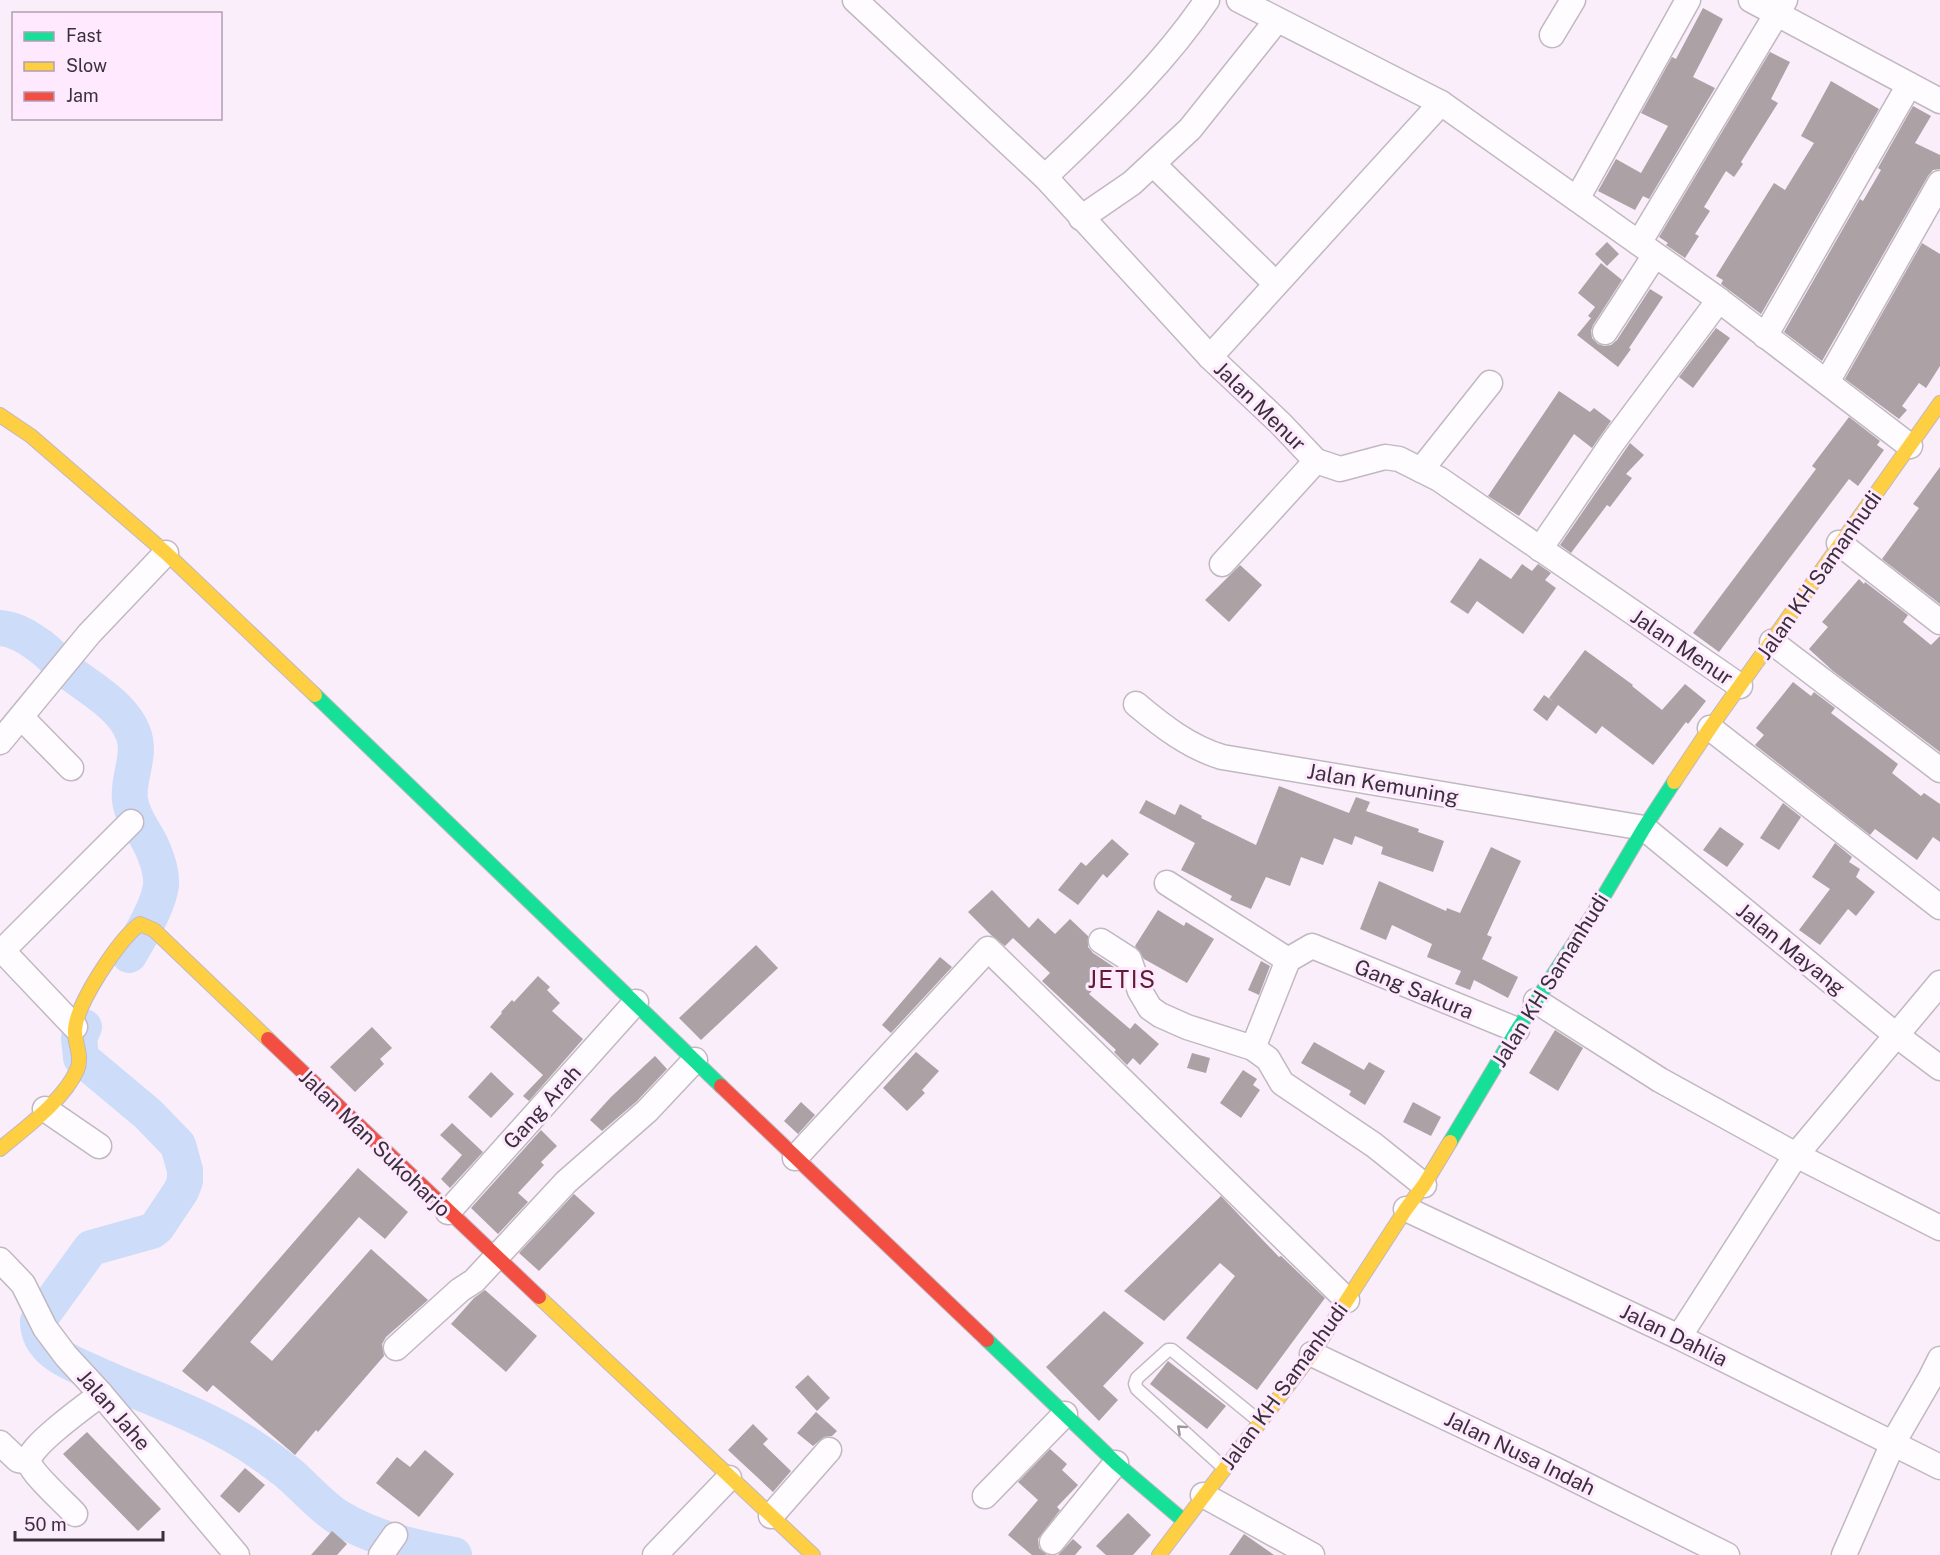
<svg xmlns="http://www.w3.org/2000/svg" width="1940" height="1555" viewBox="0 0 1940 1555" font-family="'Public Sans',sans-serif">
  <rect width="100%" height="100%" fill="#f9eefa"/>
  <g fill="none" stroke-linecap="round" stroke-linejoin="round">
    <g stroke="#cddcf9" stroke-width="36">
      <path d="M 0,628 C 14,629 26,636 37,644 C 47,650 55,660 64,668 C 87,687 122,704 133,733 C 142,755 127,778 130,800 C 132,817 144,831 151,845 C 156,856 162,873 161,885 C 159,905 140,937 129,955"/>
      <path d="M 84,1027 L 79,1038 L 81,1058 L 148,1114 L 178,1145 L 185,1170 L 185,1181 L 181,1191 L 157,1227 L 152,1231 L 91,1248 L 38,1321 C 38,1353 74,1364 98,1375 C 148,1397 199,1414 246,1443 C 260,1452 274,1462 287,1472 C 304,1486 319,1505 338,1517 C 372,1538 415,1548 454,1555"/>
    </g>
  </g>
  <g fill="#aca1a4">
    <polygon points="1703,8 1723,19 1693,77 1715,88 1649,199 1643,196 1635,210 1598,191 1616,159 1641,173 1668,126 1641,113 1672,57 1676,59"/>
    <polygon points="1770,52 1790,62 1771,99 1778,103 1741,162 1743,164 1734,177 1726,171 1704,207 1710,211 1695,234 1699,236 1685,258 1666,245 1668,243 1659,237"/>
    <polygon points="1831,81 1879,109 1761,314 1721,284 1723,280 1716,276 1774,183 1785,190 1814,143 1801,136"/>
    <polygon points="1913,106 1931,116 1915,143 1940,155 1940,169 1933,170 1928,176 1822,361 1784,332 1860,199 1863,201 1881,170 1878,168"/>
    <polygon points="1607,242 1619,254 1607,266 1595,254"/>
    <polygon points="1922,243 1940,254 1940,366 1926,388 1919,383 1902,406 1907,410 1899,419 1845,379"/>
    <polygon points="1601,263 1622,280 1593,325 1591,331 1592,338 1598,344 1604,346 1611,345 1617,340 1650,289 1663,297 1629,348 1631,349 1618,367 1577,335 1591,318 1588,316 1595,307 1578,293"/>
    <polygon points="1716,328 1730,338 1693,388 1679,377"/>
    <polygon points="1559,391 1590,412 1594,408 1611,421 1592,448 1574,434 1519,516 1488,496"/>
    <polygon points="1849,417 1880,441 1877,445 1884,450 1858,486 1849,479 1719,652 1693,633 1816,469 1812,466"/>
    <polygon points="1630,443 1644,455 1626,474 1632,478 1610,507 1607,505 1571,553 1560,545"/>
    <polygon points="1940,467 1940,604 1882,559 1919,508 1913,504"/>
    <polygon points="1480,558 1511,579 1522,564 1532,571 1538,564 1551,573 1545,580 1556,588 1523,634 1477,601 1468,614 1450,602"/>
    <polygon points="1240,565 1262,585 1229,622 1205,600"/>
    <polygon points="1859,579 1864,584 1865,582 1908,615 1903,622 1931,645 1940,636 1940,752 1833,671 1809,649 1828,627 1822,622"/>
    <polygon points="1585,650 1633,685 1632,686 1662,710 1685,684 1706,701 1688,724 1686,722 1653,765 1602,726 1596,734 1558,705 1547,721 1533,710 1544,695 1554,702 1549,698"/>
    <polygon points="1793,682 1811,696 1814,692 1835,708 1831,713 1898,764 1892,773 1921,796 1924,793 1940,804 1940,842 1933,837 1917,860 1875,829 1870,835 1755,745 1764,735 1756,728"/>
    <polygon points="1279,786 1349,813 1356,797 1370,802 1366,811 1419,829 1418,832 1444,841 1433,872 1381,854 1383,847 1355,836 1352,845 1334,838 1323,865 1301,857 1290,886 1266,877 1251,909 1230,900 1232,896 1181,870 1195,843 1139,813 1146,800 1175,815 1180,804 1202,816 1201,818 1256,845"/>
    <polygon points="1783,803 1801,817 1779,850 1760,838"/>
    <polygon points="1720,827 1744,844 1727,867 1703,850"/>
    <polygon points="1112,839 1129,854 1107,878 1103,874 1078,905 1058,890 1081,862 1086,866"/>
    <polygon points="1835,843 1852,857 1849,862 1860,869 1856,877 1875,892 1856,916 1848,909 1820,945 1799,930 1830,889 1812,877"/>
    <polygon points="1491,847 1521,861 1487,935 1492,937 1482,959 1518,977 1508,998 1474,980 1470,990 1455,984 1461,971 1427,957 1432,944 1392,925 1386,940 1360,929 1379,881 1446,911 1447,908 1460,913"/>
    <polygon points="992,890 1029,928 1038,918 1055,934 1070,919 1088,936 1088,947 1093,953 1114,967 1089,994 1130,1029 1135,1023 1159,1044 1140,1065 1133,1058 1127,1065 1114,1052 1116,1050 1042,981 1050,973 1013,938 1005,946 991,935 968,912"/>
    <polygon points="1158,910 1184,926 1186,922 1214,939 1187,983 1144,959 1135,946"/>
    <polygon points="756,945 778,968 701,1040 679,1018"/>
    <polygon points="940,957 952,967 891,1033 882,1025"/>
    <polygon points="1261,961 1270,966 1259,995 1248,990"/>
    <polygon points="538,976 550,987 547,990 560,1003 552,1011 583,1039 529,1101 523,1096 543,1075 490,1027 502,1013 501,1012 512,1000 514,1002"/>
    <polygon points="372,1027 392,1048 380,1059 384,1064 355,1092 330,1067"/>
    <polygon points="1555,1030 1583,1048 1558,1091 1529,1073"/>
    <polygon points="1314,1042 1364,1070 1369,1062 1385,1071 1365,1105 1349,1095 1351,1091 1301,1063"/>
    <polygon points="916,1052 939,1071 922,1090 925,1093 907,1111 883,1088"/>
    <polygon points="1192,1053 1210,1058 1206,1073 1187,1068"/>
    <polygon points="655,1056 667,1069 637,1101 602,1131 590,1120 611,1097"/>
    <polygon points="1243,1070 1257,1079 1253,1085 1260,1090 1241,1118 1220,1103"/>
    <polygon points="491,1072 514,1094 491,1118 468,1097"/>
    <polygon points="801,1102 815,1115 798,1134 784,1121"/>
    <polygon points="1413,1102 1441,1117 1431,1136 1403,1122"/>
    <polygon points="452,1123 483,1152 450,1188 441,1179 462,1155 440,1135"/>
    <polygon points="541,1130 557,1146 541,1162 544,1165 518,1193 528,1202 498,1234 471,1208"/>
    <polygon points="358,1168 408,1212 385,1239 359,1217 250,1342 272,1361 371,1249 428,1300 386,1337 382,1344 384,1356 318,1432 316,1430 295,1455 213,1385 207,1392 182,1371"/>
    <polygon points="574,1194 595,1213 539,1271 519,1253"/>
    <polygon points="1221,1196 1279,1257 1281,1256 1325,1298 1257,1390 1186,1338 1235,1276 1220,1263 1164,1321 1124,1291"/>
    <polygon points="485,1290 537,1336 506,1372 451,1324 474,1298"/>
    <polygon points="1104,1311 1144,1343 1103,1386 1118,1400 1099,1421 1046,1367"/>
    <polygon points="1168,1361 1226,1406 1207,1429 1150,1384"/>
    <polygon points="808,1375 830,1398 817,1411 795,1387"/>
    <polygon points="816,1412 837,1431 832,1436 824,1437 813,1446 797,1433"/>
    <polygon points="753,1424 768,1439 763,1444 791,1471 773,1492 728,1450"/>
    <polygon points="87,1432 161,1509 138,1531 63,1454"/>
    <polygon points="1050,1449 1067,1464 1062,1470 1078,1485 1057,1507 1060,1510 1038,1539 1039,1548 1047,1555 1032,1555 1008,1535 1038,1500 1018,1482"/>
    <polygon points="425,1450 454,1474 419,1517 376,1483 397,1457 410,1467"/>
    <polygon points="245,1468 265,1485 239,1513 220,1496"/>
    <polygon points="1128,1513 1151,1535 1133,1555 1106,1555 1096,1546"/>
    <polygon points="332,1531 347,1544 337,1555 311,1555"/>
    <polygon points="1244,1534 1274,1555 1229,1555"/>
    <polygon points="1073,1539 1082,1547 1075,1555 1058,1555"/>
  </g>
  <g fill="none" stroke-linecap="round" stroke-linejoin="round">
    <g stroke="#c1b8c2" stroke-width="15">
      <polyline id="lane" points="1224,1468 1137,1389 1135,1384 1137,1378 1168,1350 1172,1350 1259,1421"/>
    </g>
    <g stroke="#c1b8c2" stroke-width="27">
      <g id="street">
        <polyline points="855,0 1045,177 1210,357 1281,424 1316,461 1340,469 1385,457 1399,459 1439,479 1740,686"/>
        <polyline points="1239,0 1441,103 1715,297 1910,446"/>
        <polyline points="1751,0 1940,101"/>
        <polyline points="1552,35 1573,0"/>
        <polyline points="1153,164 1276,284"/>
        <path d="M 1045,177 C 1103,121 1162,67 1207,0"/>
        <polyline points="1577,199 1688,0"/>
        <polyline points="1081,218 1132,183 1190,129 1277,20"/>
        <polyline points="1639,243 1785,0"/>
        <polyline points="1605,332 1655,255"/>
        <polyline points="1765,336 1909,85"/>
        <polyline points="1210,357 1441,103"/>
        <polyline points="1827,382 1940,183"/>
        <polyline points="1421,470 1490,383"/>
        <polyline points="1839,543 1940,622"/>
        <polyline points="1540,549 1613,442 1719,300"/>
        <polyline points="1222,564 1316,461"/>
        <polyline points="1772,642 1940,770"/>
        <path d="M 1136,704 C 1162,726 1189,747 1222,757 L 1644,828 L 1896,1035 L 1940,1068"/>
        <polyline points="21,717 71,768"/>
        <polyline points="1710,728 1940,907"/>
        <polyline points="0,742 89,634 166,553"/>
        <polyline points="1167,883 1288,960"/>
        <polyline points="1101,941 1129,959 1140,991 1150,1008 1160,1015 1187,1027 1253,1048 1268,1059 1282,1083 1374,1145 1424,1185"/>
        <polyline points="0,948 75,1027"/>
        <polyline points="2,951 131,822"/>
        <polyline points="1536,1001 1660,1080 1796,1155 1940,1228"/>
        <polyline points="1253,1048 1288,960 1312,946 1517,1030"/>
        <polyline points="45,1109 99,1146"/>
        <polyline points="795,1158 988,949 1347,1300"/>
        <polyline points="1406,1209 1679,1337 1940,1467"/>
        <polyline points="448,1212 636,1002"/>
        <polyline points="0,1260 23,1284 45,1328 66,1356 101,1394 237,1555"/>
        <polyline points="1679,1337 1796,1155 1940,983"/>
        <polyline points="396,1348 460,1290 474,1281 566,1182 647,1111 695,1060"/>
        <polyline points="1312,1354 1550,1467 1727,1555"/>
        <polyline points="0,1443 18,1460 28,1462"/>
        <polyline points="1203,1495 1312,1555"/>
        <polyline points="985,1496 1065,1414"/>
        <path d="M 75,1514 C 65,1503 32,1474 29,1462 C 25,1449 89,1403 101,1394"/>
        <polyline points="771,1516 829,1450"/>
        <polyline points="1052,1542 1116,1463"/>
        <polyline points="381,1555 395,1535"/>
        <polyline points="655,1555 729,1478"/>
        <polyline points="1844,1555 1893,1443 1930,1379 1940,1359"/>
      </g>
    </g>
    <g stroke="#c1b8c2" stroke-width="16">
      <g id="fast">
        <polyline points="315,695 721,1086"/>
        <polyline points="1450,1142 1517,1030 1592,916 1644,828 1674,782"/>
        <polyline points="987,1340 1116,1463 1184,1521"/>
      </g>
    </g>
    <g stroke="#c1b8c2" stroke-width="16">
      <g id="slow">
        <polyline points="0,415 31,436 166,553 315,695"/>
        <polyline points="1674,782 1710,728 1940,403"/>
        <path d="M 0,1149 C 25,1128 64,1100 77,1070 C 83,1056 74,1043 75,1029 C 77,1003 119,939 140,924 L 154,930 L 268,1039"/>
        <polyline points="539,1297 813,1555"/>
        <polyline points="1159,1555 1312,1354 1406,1209 1424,1185 1450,1142"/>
      </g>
    </g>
    <g stroke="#c1b8c2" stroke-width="16">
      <g id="jam">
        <polyline points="268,1039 539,1297"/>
        <polyline points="721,1086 987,1340"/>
      </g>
    </g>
    <use href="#lane" stroke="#fefcfe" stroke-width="12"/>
    <use href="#street" stroke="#fefcfe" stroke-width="24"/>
    <use href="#fast" stroke="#16e098" stroke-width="14"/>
    <use href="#slow" stroke="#ffcf43" stroke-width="14"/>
    <use href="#jam" stroke="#f24e42" stroke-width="14"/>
  </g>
  <defs><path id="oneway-chevron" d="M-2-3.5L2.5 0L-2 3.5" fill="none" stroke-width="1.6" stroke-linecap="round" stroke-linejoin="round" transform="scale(1.5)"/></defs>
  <use stroke="#9c969c" href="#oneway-chevron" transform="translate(1181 1429) rotate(-138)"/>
  <g text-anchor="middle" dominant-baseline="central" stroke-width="6" stroke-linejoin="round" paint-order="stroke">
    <g font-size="21" fill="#3a303a" stroke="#fee9ff">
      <text transform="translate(1260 406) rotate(44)">Jalan Menur</text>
      <text transform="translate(1819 575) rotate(-55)">Jalan KH Samanhudi</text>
      <text transform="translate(1682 647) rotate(34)">Jalan Menur</text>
      <text transform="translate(1383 784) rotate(10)">Jalan Kemuning</text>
      <text transform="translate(1791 949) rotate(39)">Jalan Mayang</text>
      <text transform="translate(1550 980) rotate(-58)">Jalan KH Samanhudi</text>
      <text transform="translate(1414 989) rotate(22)">Gang Sakura</text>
      <text transform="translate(542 1107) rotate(-48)">Gang Arah</text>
      <text transform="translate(375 1143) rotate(44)">Jalan Man Sukoharjo</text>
      <text transform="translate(1674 1335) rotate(26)">Jalan Dahlia</text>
      <text transform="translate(1284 1386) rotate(-54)">Jalan KH Samanhudi</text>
      <text transform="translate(114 1410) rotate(49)">Jalan Jahe</text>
      <text transform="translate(1520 1453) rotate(26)">Jalan Nusa Indah</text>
    </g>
    <g font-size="24" letter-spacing="1.5" fill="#601c31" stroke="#fee9ff">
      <text x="1122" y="979">JETIS</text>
    </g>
  </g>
  <rect x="12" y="12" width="210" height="108" fill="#fee9ff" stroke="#b09fb0" stroke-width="1.5"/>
  <rect x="24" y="32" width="30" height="9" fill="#16e098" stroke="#b09fb0" stroke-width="1.5"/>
  <text x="66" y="42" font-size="18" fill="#3a303a">Fast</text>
  <rect x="24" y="62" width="30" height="9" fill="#ffcf43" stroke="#b09fb0" stroke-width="1.5"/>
  <text x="66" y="72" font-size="18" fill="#3a303a">Slow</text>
  <rect x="24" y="92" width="30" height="9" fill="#f24e42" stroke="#b09fb0" stroke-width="1.5"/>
  <text x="66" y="102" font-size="18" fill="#3a303a">Jam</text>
  <path d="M15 1531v9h148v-9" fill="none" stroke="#3a303a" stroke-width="3"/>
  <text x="24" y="1531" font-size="18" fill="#3a303a" stroke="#fee9ff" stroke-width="4.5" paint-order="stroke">50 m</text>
</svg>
